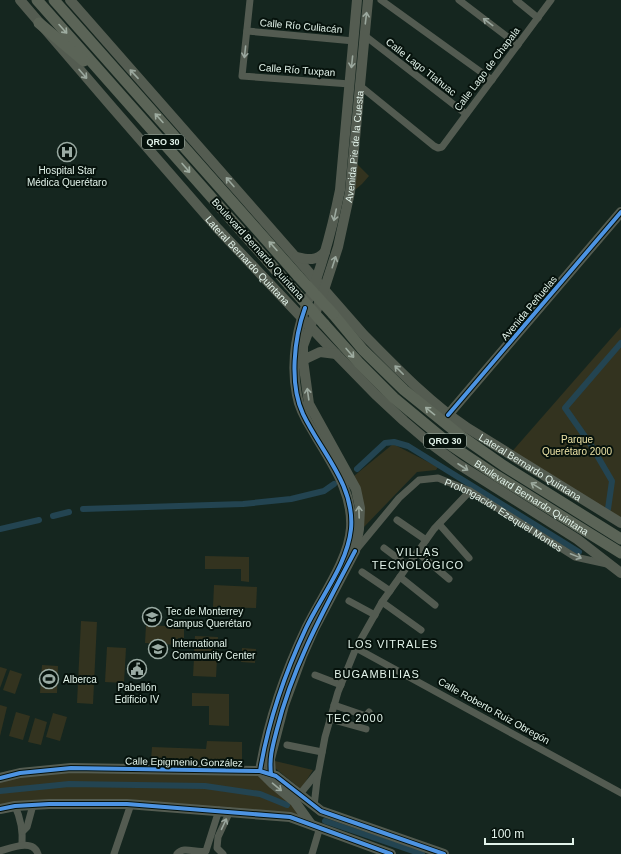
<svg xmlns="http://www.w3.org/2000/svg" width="621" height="854" viewBox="0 0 621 854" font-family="Helvetica,sans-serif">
  <rect width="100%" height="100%" fill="#15261f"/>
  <g fill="#33331f">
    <polygon points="357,164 369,176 362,184 355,190"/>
    <polygon points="621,327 621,520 509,455"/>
    <polygon points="393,444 438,467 436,470 417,472 363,528 354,476"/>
    <polygon points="205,556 249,557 249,582 241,581 241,569 205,569"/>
    <polygon points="214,585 257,587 256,608 213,607"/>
    <polygon points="81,621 97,622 93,704 77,703"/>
    <polygon points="146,625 184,627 184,638 178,638 177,645 145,643"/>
    <polygon points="195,636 218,637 217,653 194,652"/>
    <polygon points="107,647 126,648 124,683 105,682"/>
    <polygon points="242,648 256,649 255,663 241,662"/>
    <polygon points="194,659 217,660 216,677 193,676"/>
    <polygon points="42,665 58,666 57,693 40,693"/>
    <polygon points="0,667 7,669 0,688"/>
    <polygon points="10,670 22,674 15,694 3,690"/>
    <polygon points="192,693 229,694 229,726 209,725 209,706 192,706"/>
    <polygon points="0,705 7,707 0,736"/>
    <polygon points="16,712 30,716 23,740 9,736"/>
    <polygon points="53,713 67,717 60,741 46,737"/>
    <polygon points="35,718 47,722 41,745 28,742"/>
    <polygon points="207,741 242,742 242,764 151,760 152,747 206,749"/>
    <polygon points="275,761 313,770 301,789 275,768"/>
    <polygon points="95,771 260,775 290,803 302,817 117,800 0,807 0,781 19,776"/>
  </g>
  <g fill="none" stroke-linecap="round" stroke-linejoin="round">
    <g stroke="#234451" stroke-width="6">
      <polyline points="357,469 385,443 394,442 408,446 579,552"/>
      <polyline points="83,509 243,504 291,499 324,491 334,484"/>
      <polyline points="608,509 612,481 591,445 565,408 621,343"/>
      <polyline points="53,516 69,512"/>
      <polyline points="0,529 39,520"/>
      <polyline points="0,791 69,784 205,786 260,794 287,805"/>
      <polyline points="325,821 422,854"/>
    </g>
    <g stroke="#535b51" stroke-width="7">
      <polyline points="250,0 242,76 350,84"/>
      <polyline points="381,0 492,80"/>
      <polyline points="459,0 518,45"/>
      <polyline points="516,0 538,18"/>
      <polyline points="247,31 354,41"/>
      <polyline points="364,35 466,114"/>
      <polyline points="359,85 434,146 438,148 442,147 551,0"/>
      <polyline points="397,520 426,540"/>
      <polyline points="439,524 469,558"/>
      <polyline points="384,548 408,566"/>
      <path id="s1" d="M 356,550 L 399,498 L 419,480 L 438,478 L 470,491 L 575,557 L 607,564"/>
      <polyline points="417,552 449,579"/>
      <polyline points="362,572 390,591"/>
      <polyline points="400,577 435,605"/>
      <polyline points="349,601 375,615"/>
      <polyline points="382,602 421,630"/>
      <polyline points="356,648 621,793"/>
      <polyline points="315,675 341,685"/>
      <polyline points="334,705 366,716 369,712"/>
      <polyline points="330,719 366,729"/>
      <polyline points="287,745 322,752"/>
      <polyline points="300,794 317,773"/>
      <path d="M 15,806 C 21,819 23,831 22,845"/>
      <polyline points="314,806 317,780 325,737 338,692 356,648 382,602 434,529 470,491"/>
      <polyline points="23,831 27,827 33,805"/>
      <path d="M 0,851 C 11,848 33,838 38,854"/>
      <polyline points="114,854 131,804"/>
      <path d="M 177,854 C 184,845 196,854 206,851 L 219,810"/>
      <polyline points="223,854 217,848 218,837 230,811"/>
      <polyline points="312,854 320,827"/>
    </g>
    <g stroke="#545c51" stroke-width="10">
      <path id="s2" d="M 20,0 L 111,106 L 218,229 L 336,354 L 375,394 L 404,421 L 431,444 L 458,464 L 577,539 L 621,573"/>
      <path id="s3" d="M 70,0 L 364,335 C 397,368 428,401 466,427 L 621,523"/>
      <path d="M 297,257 C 309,260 316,261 325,252"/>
      <polyline points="303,360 320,352 336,354"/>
      <polyline points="448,415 621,212"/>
      <path id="s4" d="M 271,774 L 270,759 L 284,705 L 302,656 L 314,629 L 355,551 L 359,529 L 360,508 L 356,489 L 309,404 L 303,360 L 303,346 L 324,290 L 338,247 L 350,192 L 368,0"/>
      <polyline points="0,778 20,773 71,768 260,771 276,776 321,811 444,854"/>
      <polyline points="0,809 15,806 49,804 127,804 290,817 391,854"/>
      <path d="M 310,823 L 295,802 L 273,784 L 260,771 C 268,723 286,671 307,627 C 321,598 349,560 351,528 C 353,490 331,463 313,431 C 306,420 299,408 297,395 C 292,370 295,342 302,318 C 305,305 312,293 316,280 C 326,251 334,220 340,190 L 357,0"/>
    </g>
    <g stroke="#5b6457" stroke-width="11">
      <polyline points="37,0 289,285"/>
      <polyline points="54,0 298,276"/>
      <polyline points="39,23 84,61"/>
      <polyline points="333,314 363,350 404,390 461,436 504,466 621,539"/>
      <path id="s5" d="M 324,324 L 359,363 L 394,398 L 452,446 L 497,476 L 621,553"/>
    </g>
    <g stroke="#5b6457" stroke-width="11">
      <polyline points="298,276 333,314"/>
      <polyline points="289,285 324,324"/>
    </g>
    <g stroke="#06120c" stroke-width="6">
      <g id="cycleway">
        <polyline points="448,415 621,212"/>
        <path d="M 260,771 C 268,722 285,673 306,628 C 321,596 347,565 351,529 C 355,485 321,452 303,414 C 289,384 294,338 305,308"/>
        <path d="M 271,774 C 269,757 273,745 277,729 C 293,665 325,608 355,551"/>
        <polyline points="0,778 20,773 71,768 260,771 276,776 321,811 444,854"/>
        <polyline points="0,809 15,806 49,804 127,804 290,817 391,854"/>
      </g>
    </g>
    <use href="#cycleway" stroke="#4d94e3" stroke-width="4"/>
  </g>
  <defs><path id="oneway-shaft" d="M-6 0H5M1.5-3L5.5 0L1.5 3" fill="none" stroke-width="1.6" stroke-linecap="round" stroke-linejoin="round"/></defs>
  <g stroke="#9ba89e">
    <use href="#oneway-shaft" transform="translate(366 18) rotate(-83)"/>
    <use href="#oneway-shaft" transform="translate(352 62) rotate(96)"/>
    <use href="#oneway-shaft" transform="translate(83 74) rotate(49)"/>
    <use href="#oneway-shaft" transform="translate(134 74) rotate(-133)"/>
    <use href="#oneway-shaft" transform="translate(230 182) rotate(-131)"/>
    <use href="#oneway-shaft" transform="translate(335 215) rotate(102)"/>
    <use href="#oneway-shaft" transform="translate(334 262) rotate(-72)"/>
    <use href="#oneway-shaft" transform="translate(399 370) rotate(-135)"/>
    <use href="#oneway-shaft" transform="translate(308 394) rotate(-98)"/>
    <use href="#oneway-shaft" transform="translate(463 467) rotate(33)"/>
    <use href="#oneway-shaft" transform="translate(359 512) rotate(-92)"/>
    <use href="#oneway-shaft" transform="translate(277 787) rotate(40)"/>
  </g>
  <g stroke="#9aa79e">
    <use href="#oneway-shaft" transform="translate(488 22) rotate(-143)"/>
    <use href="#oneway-shaft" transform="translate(245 52) rotate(96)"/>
    <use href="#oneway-shaft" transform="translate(576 556) rotate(22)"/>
    <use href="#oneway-shaft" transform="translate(224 824) rotate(-65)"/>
  </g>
  <g stroke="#9eaca0">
    <use href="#oneway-shaft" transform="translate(63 29) rotate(48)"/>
    <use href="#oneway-shaft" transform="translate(159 118) rotate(-132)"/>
    <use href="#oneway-shaft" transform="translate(186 168) rotate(49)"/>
    <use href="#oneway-shaft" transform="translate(273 246) rotate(-132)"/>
    <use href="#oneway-shaft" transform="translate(350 353) rotate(49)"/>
    <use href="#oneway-shaft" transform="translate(430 411) rotate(-141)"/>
    <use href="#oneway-shaft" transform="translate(536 486) rotate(-148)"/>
  </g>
  <defs>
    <g id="hospital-ring" transform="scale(1)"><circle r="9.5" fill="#06120c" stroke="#9aaba3" stroke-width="1.5"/><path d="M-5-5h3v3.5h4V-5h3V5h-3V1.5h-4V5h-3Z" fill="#9aaba3"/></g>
    <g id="university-ring" transform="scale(1)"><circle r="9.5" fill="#06120c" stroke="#9aaba3" stroke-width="1.5"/><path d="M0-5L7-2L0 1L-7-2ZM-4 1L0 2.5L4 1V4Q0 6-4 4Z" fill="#9aaba3"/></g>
    <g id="civic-ring" transform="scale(1)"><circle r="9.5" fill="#06120c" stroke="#9aaba3" stroke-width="1.5"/><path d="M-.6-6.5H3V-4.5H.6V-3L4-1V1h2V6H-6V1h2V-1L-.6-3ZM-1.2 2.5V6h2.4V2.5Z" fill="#9aaba3"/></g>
    <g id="stadium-ring" transform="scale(1)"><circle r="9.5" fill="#06120c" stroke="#9aaba3" stroke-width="1.5"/><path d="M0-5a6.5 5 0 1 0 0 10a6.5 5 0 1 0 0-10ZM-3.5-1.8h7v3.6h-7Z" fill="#9aaba3"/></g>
  </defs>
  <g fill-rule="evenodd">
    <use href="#hospital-ring" x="67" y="152"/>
    <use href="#university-ring" x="152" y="617"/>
    <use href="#university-ring" x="158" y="649"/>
    <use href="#civic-ring" x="137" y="669"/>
    <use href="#stadium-ring" x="49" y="679"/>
  </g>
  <g text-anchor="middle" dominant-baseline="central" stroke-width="4" stroke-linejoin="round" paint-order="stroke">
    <g fill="#06120c" stroke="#a0b0a7" stroke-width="1">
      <rect x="142" y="135" width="42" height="14" rx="3"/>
      <rect x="424" y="434" width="42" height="14" rx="3"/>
    </g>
    <g font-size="9" font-weight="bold" fill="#e2f3ea">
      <text x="163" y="142">QRO 30</text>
      <text x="445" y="441">QRO 30</text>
    </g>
    <g font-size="10" fill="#e2f3ea" stroke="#06120c">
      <text transform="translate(301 26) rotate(5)">Calle Río Culiacán</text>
      <text transform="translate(421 67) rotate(38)">Calle Lago Tlahuac</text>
      <text transform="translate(487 69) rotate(-53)">Calle Lago de Chapala</text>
      <text transform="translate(297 70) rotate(4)">Calle Río Tuxpan</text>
      <text stroke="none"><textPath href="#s4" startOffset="666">Avenida Pie de la Cuesta</textPath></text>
      <text transform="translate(258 249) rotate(48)">Boulevard Bernardo Quintana</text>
      <text stroke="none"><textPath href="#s2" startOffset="346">Lateral Bernardo Quintana</textPath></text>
      <text transform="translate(529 308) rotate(-50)">Avenida Peñuelas</text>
      <text stroke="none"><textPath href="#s3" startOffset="659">Lateral Bernardo Quintana</textPath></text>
      <text stroke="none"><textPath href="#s5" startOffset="272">Boulevard Bernardo Quintana</textPath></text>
      <text stroke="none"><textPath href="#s1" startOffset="189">Prolongación Ezequiel Montes</textPath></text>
      <text transform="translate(494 711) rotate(29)">Calle Roberto Ruiz Obregón</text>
      <text transform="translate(184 762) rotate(1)">Calle Epigmenio González</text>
    </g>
    <g font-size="10" fill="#e2f3ea" stroke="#06120c" text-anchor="start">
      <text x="67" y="170" text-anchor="middle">Hospital Star<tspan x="67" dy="12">Médica Querétaro</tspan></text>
      <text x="166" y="611">Tec de Monterrey<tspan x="166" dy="12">Campus Querétaro</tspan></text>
      <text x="172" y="643">International<tspan x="172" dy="12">Community Center</tspan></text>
      <text x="63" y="679">Alberca</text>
      <text x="137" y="687" text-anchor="middle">Pabellón<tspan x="137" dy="12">Edificio IV</tspan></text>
    </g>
    <g font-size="10" fill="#ece2a6" stroke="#06120c">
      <text x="577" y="439">Parque<tspan x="577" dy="12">Querétaro 2000</tspan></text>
    </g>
    <g font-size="11" letter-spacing="1" fill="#e2f3ea" stroke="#06120c">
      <text x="418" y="552">VILLAS<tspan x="418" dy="13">TECNOLÓGICO</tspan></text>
      <text x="393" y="644">LOS VITRALES</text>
      <text x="377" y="674">BUGAMBILIAS</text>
      <text x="355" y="718">TEC 2000</text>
    </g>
  </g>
  <path d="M485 838v6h88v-6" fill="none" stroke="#e2f3ea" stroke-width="2"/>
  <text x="491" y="838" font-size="12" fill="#e2f3ea" stroke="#06120c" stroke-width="3" paint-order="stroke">100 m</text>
</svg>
